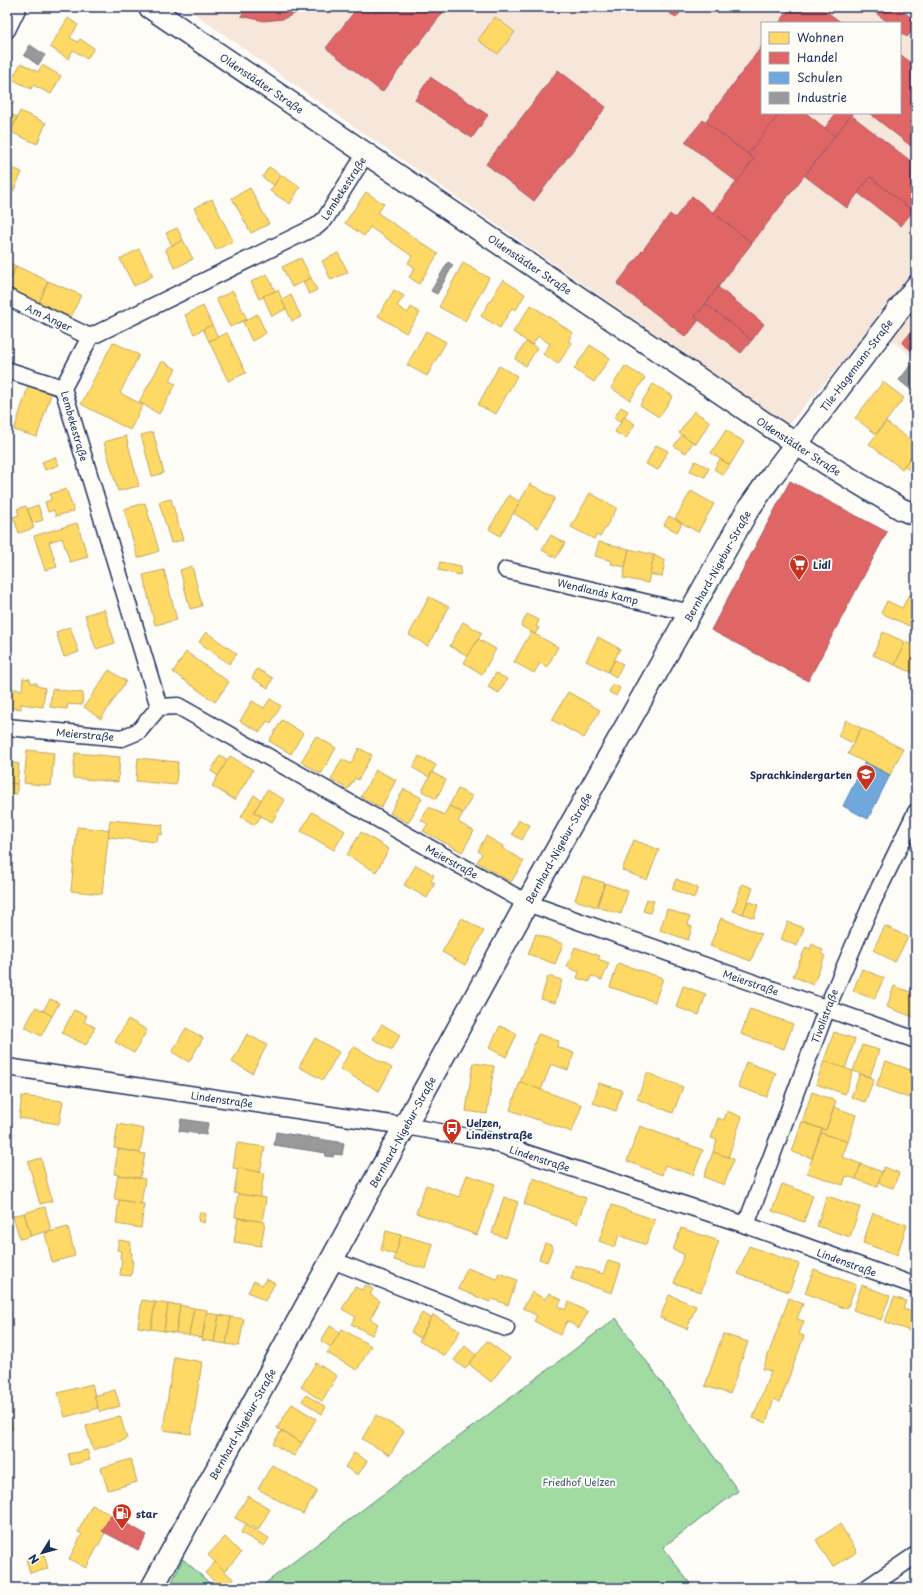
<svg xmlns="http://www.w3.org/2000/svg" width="923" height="1595" viewBox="0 0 923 1595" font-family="'Playpen Sans',sans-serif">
  <rect width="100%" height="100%" fill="#fdfcf7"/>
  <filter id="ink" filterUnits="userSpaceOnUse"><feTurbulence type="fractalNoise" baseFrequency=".025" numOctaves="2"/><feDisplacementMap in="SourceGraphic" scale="8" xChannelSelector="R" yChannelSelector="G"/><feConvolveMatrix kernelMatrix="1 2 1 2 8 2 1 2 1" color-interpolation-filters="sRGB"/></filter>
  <g filter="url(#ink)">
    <path fill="#f7e7db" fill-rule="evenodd" d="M 185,7 L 901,7 L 916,20 L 916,359 L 873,327 L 788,425 L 340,117 ZM 762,23 L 900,23 L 900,113 L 762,113 Z"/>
    <g fill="#a1dba1" stroke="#5e8580">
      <polygon points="616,1318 738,1491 663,1547 693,1588 259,1588"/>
      <polygon points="183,1559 215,1588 169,1588"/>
    </g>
    <g fill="#ffd966" stroke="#bba664">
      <polygon points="495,17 515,32 498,54 478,40"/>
      <polygon points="68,18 78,25 70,38 78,42 80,39 94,48 87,59 73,50 68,59 50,47"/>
      <polygon points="21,63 38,72 42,65 61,76 51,94 33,85 31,89 12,79"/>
      <polygon points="7,98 14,101 8,113 17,117 11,132 7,130"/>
      <polygon points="20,111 46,123 37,144 11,132"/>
      <polygon points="7,166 22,172 13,192 7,189"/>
      <polygon points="269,167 281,175 274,185 262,177"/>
      <polygon points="281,175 300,187 290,204 270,191"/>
      <polygon points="250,188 269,224 251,233 232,198"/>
      <polygon points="366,192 384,204 378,213 438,254 419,284 409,277 415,268 408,263 412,256 370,227 364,236 345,223"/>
      <polygon points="212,199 233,241 216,250 194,208"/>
      <polygon points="177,228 183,240 172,246 166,233"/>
      <polygon points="183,240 193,259 175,268 165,249"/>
      <polygon points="139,249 153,276 134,286 120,259"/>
      <polygon points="338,253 348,272 331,280 322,261"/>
      <polygon points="301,258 311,278 292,287 282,267"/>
      <polygon points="7,262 16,266 7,287"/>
      <polygon points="463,263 489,278 465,321 439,307"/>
      <polygon points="16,266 48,281 39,303 7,289"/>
      <polygon points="267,274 275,291 259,299 251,282"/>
      <polygon points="311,278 317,290 309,294 303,282"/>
      <polygon points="503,280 525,294 516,310 512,308 500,328 481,316"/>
      <polygon points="48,281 81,295 71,317 39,303"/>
      <polygon points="278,290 286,309 272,316 263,296"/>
      <polygon points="394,290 404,296 397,306 408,313 411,307 420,313 406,333 378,316"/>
      <polygon points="233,291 247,319 230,327 216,299"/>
      <polygon points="291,295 301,317 292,321 282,300"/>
      <polygon points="531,305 573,333 568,341 572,343 558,364 543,354 550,344 538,336 532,345 513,332"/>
      <polygon points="203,306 212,325 194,334 185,315"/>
      <polygon points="257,314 266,333 252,341 243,322"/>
      <polygon points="212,325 218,337 209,341 203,329"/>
      <polygon points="426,331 446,342 427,376 407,365"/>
      <polygon points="227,333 246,373 228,381 209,341"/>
      <polygon points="113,342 139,355 120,393 143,405 130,430 81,404"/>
      <polygon points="526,342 537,348 526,366 515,359"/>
      <polygon points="590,345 610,358 594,382 574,369"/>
      <polygon points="162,361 176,369 169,381 176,384 159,414 139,402"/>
      <polygon points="499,366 517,376 496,414 478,405"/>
      <polygon points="625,366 645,378 630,400 611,388"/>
      <polygon points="883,382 904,398 876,434 855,418"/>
      <polygon points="29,384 52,391 37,437 14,430"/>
      <polygon points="653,384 673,396 659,417 640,405"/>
      <polygon points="621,407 628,411 621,422 614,418"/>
      <polygon points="694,411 710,422 696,444 679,433"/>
      <polygon points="624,417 635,424 626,438 615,432"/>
      <polygon points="886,422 916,444 916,450 902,469 869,444"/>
      <polygon points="726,430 744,442 730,465 711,453"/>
      <polygon points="153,432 164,473 152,476 141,435"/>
      <polygon points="682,435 693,442 686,453 674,446"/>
      <polygon points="126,436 139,486 118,491 104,442"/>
      <polygon points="656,445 668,451 658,470 646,464"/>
      <polygon points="916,450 916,476 904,466"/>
      <polygon points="55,457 59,465 45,470 42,462"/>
      <polygon points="720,459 730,465 723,475 714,469"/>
      <polygon points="695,461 709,468 705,477 690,471"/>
      <polygon points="530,484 555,498 538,528 513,513"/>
      <polygon points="66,489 74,511 56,516 54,510 48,512 45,502 51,500 50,494"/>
      <polygon points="691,491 714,504 698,532 675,519"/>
      <polygon points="590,493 617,508 600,537 596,535 594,539 571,527"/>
      <polygon points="509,495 520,502 500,536 489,529"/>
      <polygon points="171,499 183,540 171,543 159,502"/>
      <polygon points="145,503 159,551 138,558 124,509"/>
      <polygon points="38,505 43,520 33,523 27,509"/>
      <polygon points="26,506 34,528 19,533 13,517 19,515 17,509"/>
      <polygon points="669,516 682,523 677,532 664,525"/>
      <polygon points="77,523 88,557 70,562 62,538 49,542 57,567 45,570 34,536"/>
      <polygon points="551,535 565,543 556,558 542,550"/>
      <polygon points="599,542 629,549 625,567 611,564 612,561 595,556"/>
      <polygon points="629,549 654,555 648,583 623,578"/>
      <polygon points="654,555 665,561 662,577 650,574"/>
      <polygon points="440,562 461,566 460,575 438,570"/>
      <polygon points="192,566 202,606 190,609 180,570"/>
      <polygon points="164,570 177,620 155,625 143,575"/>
      <polygon points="909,595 916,598 916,629 881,613 887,601 902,608"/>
      <polygon points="429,597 449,607 428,646 409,635"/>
      <polygon points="104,609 115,643 96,649 85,615"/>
      <polygon points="527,614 539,620 536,627 539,628 535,634 521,626"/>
      <polygon points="463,622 482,633 468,656 450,646"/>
      <polygon points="70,627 79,652 64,657 56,632"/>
      <polygon points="206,632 237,654 229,664 199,642"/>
      <polygon points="531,632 558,647 547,667 540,663 534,673 514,662"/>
      <polygon points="883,632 905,642 895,665 873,655"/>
      <polygon points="598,637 620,649 608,672 586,661"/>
      <polygon points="478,639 496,649 482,674 464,663"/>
      <polygon points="905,642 916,646 916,674 895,665"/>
      <polygon points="186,652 229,682 215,702 173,672"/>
      <polygon points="615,660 623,664 616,677 608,672"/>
      <polygon points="257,669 273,678 268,688 252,678"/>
      <polygon points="109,670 126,681 101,719 84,707"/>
      <polygon points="496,673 507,679 499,693 488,687"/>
      <polygon points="23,678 30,679 31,683 37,683 37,686 45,688 43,707 21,704 21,709 7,707 7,688 22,690"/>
      <polygon points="613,684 620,688 616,696 609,692"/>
      <polygon points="52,689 83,693 82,705 68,704 67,709 50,707"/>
      <polygon points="568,692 600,710 584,738 552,720"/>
      <polygon points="270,699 281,706 271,723 267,721 260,732 240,721 252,701 264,708"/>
      <polygon points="282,720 303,733 291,754 269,741"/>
      <polygon points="846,720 861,728 853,743 838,736"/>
      <polygon points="861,728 903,749 890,775 848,754"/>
      <polygon points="316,736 336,748 321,774 301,762"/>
      <polygon points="359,748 372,755 358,780 355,778 348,789 331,780 342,759 351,764"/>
      <polygon points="27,750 54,753 51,786 24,783"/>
      <polygon points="75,753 120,757 118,782 73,778"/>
      <polygon points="220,755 228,760 218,776 211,771"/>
      <polygon points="230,756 253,770 235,800 212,786"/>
      <polygon points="419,756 436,765 429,777 413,768"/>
      <polygon points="138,758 178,762 176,785 136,781"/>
      <polygon points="7,762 19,764 17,784 7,783"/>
      <polygon points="376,770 396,780 381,808 361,797"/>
      <polygon points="432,772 446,780 436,799 422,791"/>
      <polygon points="7,783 17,784 17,794 10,794 9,810 7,810"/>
      <polygon points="404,789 422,798 408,823 390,813"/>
      <polygon points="458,789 472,796 463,813 449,806"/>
      <polygon points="267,790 285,800 272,822 254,812"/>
      <polygon points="254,795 261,800 254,812 261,816 255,825 241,817"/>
      <polygon points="449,806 463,813 458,822 474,831 462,852 423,831 428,824 421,820 429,807 444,815"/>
      <polygon points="312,812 345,831 334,850 301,831"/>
      <polygon points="110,820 163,825 162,835 158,834 157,842 108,837"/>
      <polygon points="519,820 530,825 522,840 512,834"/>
      <polygon points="77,827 109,830 102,894 71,891"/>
      <polygon points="361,832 389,849 376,872 347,855"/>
      <polygon points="486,836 503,846 502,848 524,861 511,882 477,862 482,854 478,851"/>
      <polygon points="634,840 659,850 647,880 622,870"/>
      <polygon points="416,865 434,875 431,881 435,883 427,898 404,885"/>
      <polygon points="583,876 605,883 597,907 575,900"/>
      <polygon points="676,879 698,888 694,898 672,889"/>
      <polygon points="605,883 628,891 621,914 597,907"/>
      <polygon points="742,884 753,888 743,914 733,911"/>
      <polygon points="647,899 654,901 650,913 643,911"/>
      <polygon points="748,901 758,905 754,918 743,914"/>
      <polygon points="667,909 690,917 688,925 692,927 688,940 660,930"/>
      <polygon points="462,918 484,931 465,965 442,952"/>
      <polygon points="721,918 761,934 751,961 710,946"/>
      <polygon points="788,922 804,928 797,946 781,939"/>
      <polygon points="885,926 908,937 895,962 873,950"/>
      <polygon points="536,934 563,944 555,964 528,954"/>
      <polygon points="812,944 823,950 821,954 825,956 813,985 793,976 806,947 810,949"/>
      <polygon points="575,947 600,956 598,959 609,963 602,980 591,976 589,982 577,978 579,972 567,967"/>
      <polygon points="618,963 663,978 655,1002 610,987"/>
      <polygon points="862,969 884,978 874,999 853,991"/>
      <polygon points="548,976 562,980 555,1003 541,999"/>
      <polygon points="683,986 706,994 699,1015 676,1007"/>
      <polygon points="894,986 916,994 916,1018 887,1007"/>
      <polygon points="50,999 59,1003 52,1016 43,1011"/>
      <polygon points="36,1007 52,1016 41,1036 25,1027"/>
      <polygon points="750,1009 793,1024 784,1049 741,1034"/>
      <polygon points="74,1010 87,1016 84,1022 95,1027 86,1045 62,1033"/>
      <polygon points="128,1019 147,1030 134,1053 115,1042"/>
      <polygon points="382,1024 400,1035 392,1050 373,1039"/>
      <polygon points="500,1026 517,1034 506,1057 489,1048"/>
      <polygon points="186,1028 203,1038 189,1062 172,1052"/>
      <polygon points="834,1032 855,1039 845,1069 824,1061"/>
      <polygon points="247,1034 267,1045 252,1073 232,1062"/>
      <polygon points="538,1034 559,1041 557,1047 574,1053 568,1070 551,1064 541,1090 520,1082"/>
      <polygon points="315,1038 339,1052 323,1080 299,1067"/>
      <polygon points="862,1045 879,1050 870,1077 853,1071"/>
      <polygon points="353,1046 392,1068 379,1091 340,1069"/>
      <polygon points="824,1061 853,1071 845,1094 816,1084"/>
      <polygon points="886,1061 916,1072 916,1078 909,1098 876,1086"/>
      <polygon points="746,1062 776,1073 767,1097 738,1087"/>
      <polygon points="473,1063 494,1066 487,1114 466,1111"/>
      <polygon points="647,1073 683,1087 673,1113 637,1099"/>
      <polygon points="860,1074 874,1079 865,1102 851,1097"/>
      <polygon points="520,1082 582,1105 572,1132 510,1110"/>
      <polygon points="599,1083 622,1090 616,1111 593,1103"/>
      <polygon points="812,1092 836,1101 826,1130 802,1122"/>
      <polygon points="22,1096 63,1101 59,1124 19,1118"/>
      <polygon points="834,1107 856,1115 848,1142 821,1133 822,1129 826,1130"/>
      <polygon points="727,1111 742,1117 728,1158 713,1152 717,1140 711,1138 718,1118 724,1120"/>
      <polygon points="802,1122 822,1129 812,1158 792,1152"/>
      <polygon points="118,1124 144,1129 140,1153 114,1148"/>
      <polygon points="640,1126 703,1150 693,1175 665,1165 662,1175 627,1161"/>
      <polygon points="821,1133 848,1142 842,1157 861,1164 856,1179 846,1176 843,1185 807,1173"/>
      <polygon points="237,1143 265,1147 260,1172 233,1168"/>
      <polygon points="118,1149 145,1154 140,1178 114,1174"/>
      <polygon points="713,1152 734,1159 724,1185 704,1177"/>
      <polygon points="41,1158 52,1201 40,1204 28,1162"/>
      <polygon points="861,1164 882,1172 877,1187 856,1179"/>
      <polygon points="884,1167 899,1173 893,1188 878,1183"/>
      <polygon points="238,1168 264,1173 260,1198 234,1193"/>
      <polygon points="118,1175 145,1179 141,1204 114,1199"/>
      <polygon points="467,1175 495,1184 477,1235 416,1213 426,1185 459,1197"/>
      <polygon points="533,1178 586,1198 577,1224 524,1204"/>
      <polygon points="782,1184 813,1195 804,1222 772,1211"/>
      <polygon points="238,1194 266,1198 262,1222 235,1217"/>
      <polygon points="827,1196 860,1207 850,1237 817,1226"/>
      <polygon points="504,1197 518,1202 506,1238 492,1233"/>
      <polygon points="119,1200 144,1204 141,1228 116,1224"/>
      <polygon points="612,1205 655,1220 646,1245 619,1235 615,1247 599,1241"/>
      <polygon points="45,1207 51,1230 31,1236 24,1213"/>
      <polygon points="200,1212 206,1214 204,1223 198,1221"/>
      <polygon points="24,1213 31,1236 20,1239 13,1216"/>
      <polygon points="873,1213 907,1225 897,1255 863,1243"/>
      <polygon points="238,1218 265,1222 261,1246 234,1242"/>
      <polygon points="68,1227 75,1256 52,1262 45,1233"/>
      <polygon points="681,1228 719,1241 701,1292 674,1283 684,1254 673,1250"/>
      <polygon points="386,1231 401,1235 396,1255 381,1250"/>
      <polygon points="401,1235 433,1244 426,1269 394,1260"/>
      <polygon points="119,1240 131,1242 130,1252 132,1253 131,1261 133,1261 131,1276 120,1275 122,1259 120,1258 121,1251 117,1250"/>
      <polygon points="545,1243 553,1246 547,1262 539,1259"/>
      <polygon points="749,1246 799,1264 789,1292 738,1274"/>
      <polygon points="608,1261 621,1265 612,1293 571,1279 575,1265 603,1274"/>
      <polygon points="467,1268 497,1279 499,1273 517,1280 508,1305 493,1299 490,1302 458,1289"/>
      <polygon points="814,1269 856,1285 847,1309 805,1293"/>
      <polygon points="266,1279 275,1283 265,1301 248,1292 254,1281 262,1285"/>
      <polygon points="365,1285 373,1289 370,1295 380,1301 370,1319 378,1324 372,1335 351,1324 356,1317 342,1309 355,1287 362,1290"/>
      <polygon points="862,1285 890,1296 881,1320 853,1310"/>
      <polygon points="532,1292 545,1299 549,1293 562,1300 558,1306 565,1310 569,1302 588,1312 579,1328 567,1321 560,1335 534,1321 537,1316 523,1308"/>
      <polygon points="669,1295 696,1306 687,1329 660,1318"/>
      <polygon points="894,1297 906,1301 903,1309 916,1313 916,1322 913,1332 885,1322"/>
      <polygon points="789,1298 803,1304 797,1319 804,1321 799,1334 804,1336 780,1402 774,1399 766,1423 753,1418 771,1371 763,1369"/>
      <polygon points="142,1300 155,1302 151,1329 138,1327"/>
      <polygon points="155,1302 168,1304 164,1331 151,1329"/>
      <polygon points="168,1304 180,1305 176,1333 164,1331"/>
      <polygon points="180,1305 194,1308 189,1335 176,1333"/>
      <polygon points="194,1308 207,1310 202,1338 189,1335"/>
      <polygon points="207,1313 219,1315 214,1342 202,1340"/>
      <polygon points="422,1313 431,1318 420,1338 411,1332"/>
      <polygon points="219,1315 231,1317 226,1344 214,1342"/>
      <polygon points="433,1315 460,1331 445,1356 419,1341"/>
      <polygon points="231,1317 244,1319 239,1346 226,1344"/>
      <polygon points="330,1326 340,1332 331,1347 321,1341"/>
      <polygon points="342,1329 371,1346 357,1370 327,1353"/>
      <polygon points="723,1334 748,1342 730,1394 705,1386"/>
      <polygon points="487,1341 510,1358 491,1382 469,1364"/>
      <polygon points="465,1346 476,1355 465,1369 454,1360"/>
      <polygon points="174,1357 202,1362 191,1434 163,1430"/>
      <polygon points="316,1363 337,1376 322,1401 301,1387"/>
      <polygon points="92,1384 98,1408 65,1417 58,1393"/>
      <polygon points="115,1390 120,1406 100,1412 94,1396"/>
      <polygon points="306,1395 326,1407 322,1414 302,1401"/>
      <polygon points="292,1404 316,1419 302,1443 277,1428"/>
      <polygon points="376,1415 404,1431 390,1455 362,1439"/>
      <polygon points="120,1416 127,1439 93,1450 86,1426"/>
      <polygon points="7,1417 10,1417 13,1429 7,1431"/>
      <polygon points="281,1431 302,1443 294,1456 273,1444"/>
      <polygon points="87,1450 90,1460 71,1465 68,1454"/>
      <polygon points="354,1453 367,1461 358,1475 345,1467"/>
      <polygon points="131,1459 137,1482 108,1490 101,1468"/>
      <polygon points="272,1465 317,1491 303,1514 258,1489"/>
      <polygon points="248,1496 270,1509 258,1530 235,1518"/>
      <polygon points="92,1505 111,1515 102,1531 105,1533 86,1568 69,1559 82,1534 78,1532"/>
      <polygon points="840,1524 857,1552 833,1567 816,1540"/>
      <polygon points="245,1525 269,1538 264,1546 241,1533"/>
      <polygon points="225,1537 241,1553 224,1571 208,1555"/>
      <polygon points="44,1554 48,1569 30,1573 26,1559"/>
      <polygon points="215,1562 234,1580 226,1588 222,1588 205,1573"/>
    </g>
    <g fill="#e06666" stroke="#a55664">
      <polygon points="248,7 306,7 301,11 283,19 264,21 241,16"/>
      <polygon points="358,7 447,7 382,92 326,48"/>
      <polygon points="662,7 684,7 676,18"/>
      <polygon points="791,7 820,7 842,23 779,23"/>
      <polygon points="868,7 897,7 916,21 916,26 907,37 900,32 900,23 889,23"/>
      <polygon points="762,46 762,113 780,113 748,154 705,122"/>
      <polygon points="900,54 916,67 916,150 869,113 900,113"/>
      <polygon points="558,70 606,107 534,201 486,164"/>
      <polygon points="430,77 488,115 472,138 415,100"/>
      <polygon points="780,113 806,113 835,136 752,243 713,212 754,159 748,154"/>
      <polygon points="836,113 853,113 835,136 825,128"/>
      <polygon points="851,115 916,165 916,207 913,211 870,177 847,208 805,176"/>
      <polygon points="703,120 754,159 737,182 685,142"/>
      <polygon points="870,177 913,211 901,226 858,193"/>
      <polygon points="692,196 752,243 695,317 699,320 686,337 617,284 670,214 675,218"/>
      <polygon points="718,287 764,324 752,340 706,304"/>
      <polygon points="706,304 752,340 741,353 695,317"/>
      <polygon points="916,326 916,354 902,343"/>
      <polygon points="790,481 887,532 808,681 711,630"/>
      <polygon points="111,1515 147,1535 138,1550 102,1531"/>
    </g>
    <polygon fill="#6fa8dc" stroke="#5684b6" points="865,762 890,775 868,819 843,806"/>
    <g fill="#999" stroke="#737987">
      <polygon points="30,45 45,55 38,65 24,55"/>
      <polygon points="448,262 453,265 437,294 431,291"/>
      <polygon points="914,361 916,362 916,384 911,390 899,380"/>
      <polygon points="181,1119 208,1123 206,1135 179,1131"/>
      <polygon points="276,1132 344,1143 342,1155 334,1154 333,1157 325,1156 326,1153 274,1145"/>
    </g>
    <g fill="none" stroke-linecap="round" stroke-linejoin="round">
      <g stroke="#1b2f5e" stroke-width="19">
        <g id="minor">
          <polyline points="7,30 18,7"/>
          <polyline points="7,297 90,337"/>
          <polyline points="7,370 63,388"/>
          <polyline points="506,570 691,613"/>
          <polyline points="159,707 63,388 90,337 317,226 325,219 366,153"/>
          <polyline points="7,727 122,738 139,731 159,707 178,706 527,903 916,1040"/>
          <polyline points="7,1067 405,1126 486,1140 746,1225 916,1286"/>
          <polyline points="746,1225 827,1008 872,903 916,812"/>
          <polyline points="332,1260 506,1328"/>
          <polyline points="867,1588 916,1555"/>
        </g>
      </g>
      <g stroke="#1b2f5e" stroke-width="24">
        <polyline id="tertiary" points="149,7 796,444 833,468 901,509 916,515"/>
      </g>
      <g stroke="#1b2f5e" stroke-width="25">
        <polyline id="secondary" points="152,1588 527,903 747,511 771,477 916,287"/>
      </g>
      <use href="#minor" stroke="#fdfcf7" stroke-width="16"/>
      <use href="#tertiary" stroke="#fdfcf7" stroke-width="21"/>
      <use href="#secondary" stroke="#fdfcf7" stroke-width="22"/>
    </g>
  </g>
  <defs>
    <g id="supermarket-pin" transform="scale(1)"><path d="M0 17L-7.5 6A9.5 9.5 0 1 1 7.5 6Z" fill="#c8321e" stroke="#fdfcf7"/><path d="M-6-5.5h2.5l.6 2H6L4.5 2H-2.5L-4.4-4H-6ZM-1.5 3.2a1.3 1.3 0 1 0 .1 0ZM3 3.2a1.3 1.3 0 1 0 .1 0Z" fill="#fff"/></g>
    <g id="school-pin" transform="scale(1)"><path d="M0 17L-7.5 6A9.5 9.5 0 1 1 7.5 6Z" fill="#c8321e" stroke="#fdfcf7"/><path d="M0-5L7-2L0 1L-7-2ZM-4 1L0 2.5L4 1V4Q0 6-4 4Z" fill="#fff"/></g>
    <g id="bus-pin" transform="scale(1)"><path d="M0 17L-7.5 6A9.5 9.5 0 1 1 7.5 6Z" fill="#c8321e" stroke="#fdfcf7"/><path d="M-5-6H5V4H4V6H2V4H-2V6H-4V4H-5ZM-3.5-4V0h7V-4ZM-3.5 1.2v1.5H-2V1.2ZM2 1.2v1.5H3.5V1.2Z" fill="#fff"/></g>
    <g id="fuel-pin" transform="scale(1)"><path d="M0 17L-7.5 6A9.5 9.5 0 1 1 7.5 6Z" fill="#c8321e" stroke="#fdfcf7"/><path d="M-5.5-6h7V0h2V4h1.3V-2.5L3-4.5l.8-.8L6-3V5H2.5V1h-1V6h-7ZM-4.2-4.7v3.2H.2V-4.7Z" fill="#fff"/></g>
  </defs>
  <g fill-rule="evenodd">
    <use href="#supermarket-pin" x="799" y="564"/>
    <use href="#school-pin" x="866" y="774"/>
    <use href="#bus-pin" x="452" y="1128"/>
    <use href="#fuel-pin" x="122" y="1513"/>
  </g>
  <g text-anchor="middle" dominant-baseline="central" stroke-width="4" stroke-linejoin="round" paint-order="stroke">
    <g font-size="10" fill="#1b2f5e" stroke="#fdfcf7">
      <text transform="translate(262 83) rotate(34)">Oldenstädter Straße</text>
      <text transform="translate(343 188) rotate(-57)">Lembekestraße</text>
      <text transform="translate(530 264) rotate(34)">Oldenstädter Straße</text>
      <text transform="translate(49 317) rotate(25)">Am Anger</text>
      <text transform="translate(856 365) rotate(-53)">Tile-Hagemann-Straße</text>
      <text transform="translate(75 426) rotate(74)">Lembekestraße</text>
      <text transform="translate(799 446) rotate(33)">Oldenstädter Straße</text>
      <text transform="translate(717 566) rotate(-61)">Bernhard-Nigebur-Straße</text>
      <text transform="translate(598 591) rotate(13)">Wendlands Kamp</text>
      <text transform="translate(85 734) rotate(5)">Meierstraße</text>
      <text transform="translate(558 848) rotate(-61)">Bernhard-Nigebur-Straße</text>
      <text transform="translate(452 861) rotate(29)">Meierstraße</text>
      <text transform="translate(751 982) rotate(19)">Meierstraße</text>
      <text transform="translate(824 1016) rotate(-69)">Tivolistraße</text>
      <text transform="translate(222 1099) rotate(8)">Lindenstraße</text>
      <text transform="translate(402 1132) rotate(-61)">Bernhard-Nigebur-Straße</text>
      <text transform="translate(540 1158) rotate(18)">Lindenstraße</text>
      <text transform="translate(847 1262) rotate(20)">Lindenstraße</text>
      <text transform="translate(242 1424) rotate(-61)">Bernhard-Nigebur-Straße</text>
    </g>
    <g font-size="10" font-weight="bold" fill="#1b2f5e" stroke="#fdfcf7" text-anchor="start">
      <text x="813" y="564">Lidl</text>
      <text x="852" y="774" text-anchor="end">Sprachkindergarten</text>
      <text x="466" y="1122">Uelzen,<tspan x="466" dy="12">Lindenstraße</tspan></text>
      <text x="136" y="1513">star</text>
    </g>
    <g font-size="10" fill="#3c5a6f" stroke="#fdfcf7">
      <text x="579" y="1481">Friedhof Uelzen</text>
    </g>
  </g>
  <rect width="923" height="1595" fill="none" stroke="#fdfcf7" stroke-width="24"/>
  <rect x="12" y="12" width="899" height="1571" fill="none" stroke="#1b2f5e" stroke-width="1.5" filter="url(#ink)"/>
  <rect x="761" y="22" width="140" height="92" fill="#fdfcf7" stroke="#a3aaba"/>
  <rect x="769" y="32" width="20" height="12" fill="#ffd966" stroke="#a3aaba"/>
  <text x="797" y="42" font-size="12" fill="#1b2f5e">Wohnen</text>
  <rect x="769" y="52" width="20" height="12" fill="#e06666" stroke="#a3aaba"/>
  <text x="797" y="62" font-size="12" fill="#1b2f5e">Handel</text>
  <rect x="769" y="72" width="20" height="12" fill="#6fa8dc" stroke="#a3aaba"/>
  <text x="797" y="82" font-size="12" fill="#1b2f5e">Schulen</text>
  <rect x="769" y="92" width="20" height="12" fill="#999999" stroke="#a3aaba"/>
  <text x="797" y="102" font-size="12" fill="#1b2f5e">Industrie</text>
  <g transform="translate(42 1553) rotate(233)" stroke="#fdfcf7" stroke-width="3" paint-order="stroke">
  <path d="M0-3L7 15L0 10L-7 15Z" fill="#1b2f5e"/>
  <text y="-6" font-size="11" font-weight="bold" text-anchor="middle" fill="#1b2f5e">N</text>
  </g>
</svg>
